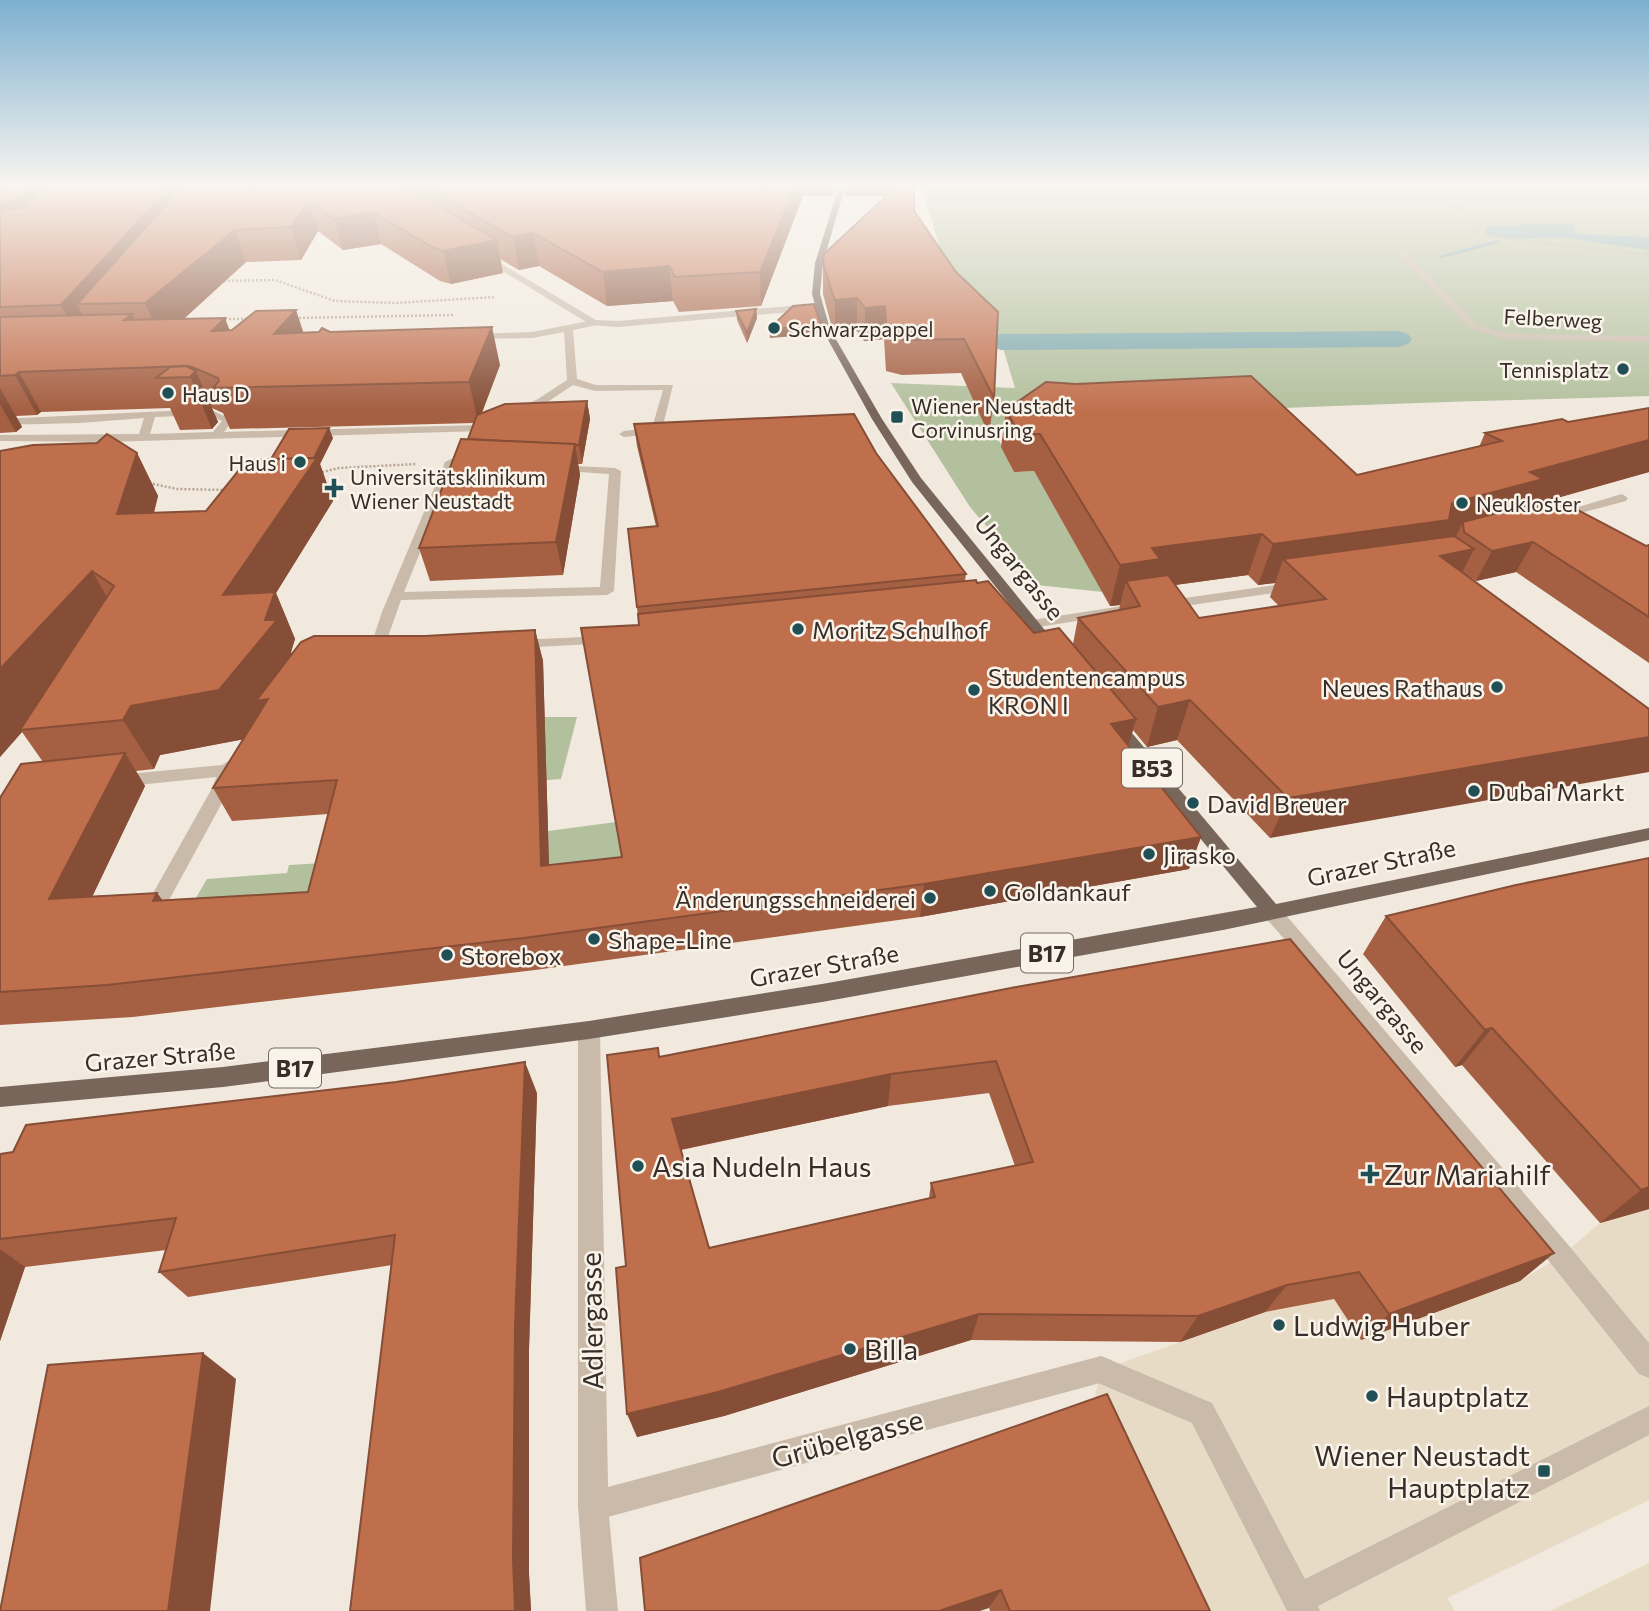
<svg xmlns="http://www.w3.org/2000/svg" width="1649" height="1611" viewBox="0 0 1649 1611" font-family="Commissioner,sans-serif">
  <rect width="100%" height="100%" fill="#f1e9de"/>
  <g fill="#b3c09e">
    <path d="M 922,187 L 1649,187 L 1649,396 C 1430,403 1210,406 993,428 L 1014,472 L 1034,471 L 1103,592 L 1037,585 L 970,507 L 891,383 L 1015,388 L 1000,338 L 945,266 Z"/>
    <polygon points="541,717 577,717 561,779 522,782"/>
    <polygon points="616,822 628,890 550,899 548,831"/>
    <polygon points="340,862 325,924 180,925 207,879 287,873 289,865"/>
  </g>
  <g fill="#e8dbc5">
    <polygon points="1649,1209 1649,1500 1447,1598 1455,1611 1175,1611 1089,1422 1101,1370 1265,1312 1334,1299 1362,1340 1520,1281 1561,1256 1600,1223"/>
    <polygon points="1649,1563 1649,1611 1550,1611 1592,1591"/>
  </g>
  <polygon fill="#7ea9ad" points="1574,223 1576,234 1649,237 1649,250 1565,238 1512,239 1485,234 1488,226"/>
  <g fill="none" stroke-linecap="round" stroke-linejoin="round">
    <polygon fill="#7ea9ad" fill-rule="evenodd" points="1498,240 1500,243 1441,258 1438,256"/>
    <polygon fill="#7ea9ad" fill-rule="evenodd" points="1399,331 1408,334 1412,339 1408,344 1399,347 1001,350 992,347 988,342 992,337 1001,334"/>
    <path stroke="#b5a494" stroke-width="2" stroke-dasharray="2 2" stroke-linecap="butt" d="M 1393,187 L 1443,199 L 1478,219 L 1478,234 C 1535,244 1592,246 1649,255"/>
    <g stroke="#b5a494" stroke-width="2.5" stroke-dasharray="2 2" stroke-linecap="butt">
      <polyline points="220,281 275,280 335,301 395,303 495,297"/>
      <polyline points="295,318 454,315"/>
      <polyline points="221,319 251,319"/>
      <polyline points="318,473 339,468 417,464"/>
      <polyline points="149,483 177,489 227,490"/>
    </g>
    <g fill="#c9baaa" fill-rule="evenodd">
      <polygon points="1400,252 1406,252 1477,325 1505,333 1649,336 1649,342 1504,339 1471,329 1400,256"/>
      <path d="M 594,320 L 598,323 L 597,325 L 573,330 L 577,379 L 596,385 L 673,385 L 661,433 L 624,437 L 619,434 L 624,431 L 652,428 L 663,390 L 595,391 L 573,385 L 546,403 L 481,431 L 107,442 L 0,441 L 0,435 L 139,434 L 144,418 L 80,423 L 0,425 L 0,419 L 209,409 L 233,420 L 224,432 L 479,425 L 538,399 L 567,380 L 564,332 L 532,338 L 472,339 L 469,338 L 469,334 L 532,332 ZM 208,415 L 222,421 L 213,432 L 150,434 L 155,417 Z"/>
      <polygon points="451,459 475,461 481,464 475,467 455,466 404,592 600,587 609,474 551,470 551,466 555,465 615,468 621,471 614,591 607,595 401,600 383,651 381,654 371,654 369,651 382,612 445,462"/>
      <polygon points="225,769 233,775 229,790 169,900 162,902 155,900 152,895 211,790 219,771"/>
      <polygon points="1561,1243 1570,1247 1649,1343 1649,1378 1639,1374 1552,1265 1548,1256 1552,1247"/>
      <polygon points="1101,1356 1212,1403 1305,1579 1649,1406 1649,1435 1318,1606 1320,1611 1287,1611 1192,1423 1091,1380 1087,1370 1091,1360"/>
    </g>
    <polygon fill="#c9baaa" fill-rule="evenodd" points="593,1491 604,1495 608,1506 618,1611 586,1611 578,1506 582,1495"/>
    <g fill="#c9baaa" fill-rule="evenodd">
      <polygon points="483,253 596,320 618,321 813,304 817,307 813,310 618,327 591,325 480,257"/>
      <polygon points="1622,494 1628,498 1626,501 1554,520 1548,516"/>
      <polygon points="1296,582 1303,586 1301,589 1164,609 1157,605 1164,601"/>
      <polygon points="1129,605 1134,606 1134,612 1032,628 1025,624 1032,620"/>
      <polygon points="607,636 614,640 612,643 516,648 509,644 516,640"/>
      <polygon points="243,752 249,753 251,757 232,774 226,776 118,787 109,781 118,775 222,765"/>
      <polygon points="1272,905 1279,907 1570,1247 1574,1256 1570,1265 1561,1269 1552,1265 1324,985 1265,917 1262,912 1265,907"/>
      <polygon points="589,1021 597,1023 600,1030 608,1487 1101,1356 1111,1360 1115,1370 1111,1380 593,1521 582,1517 578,1506 578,1030 581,1023"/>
    </g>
    <g fill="#78665b" fill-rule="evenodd">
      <polygon points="839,187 845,187 823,263 820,294 830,329 882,419 921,478 1057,645 1059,648 1057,651 1047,651 912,482 872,419 822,329 812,294 815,263"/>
      <polygon points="1115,719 1121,720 1276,904 1649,828 1649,840 1223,930 822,1002 589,1039 223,1087 0,1107 0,1087 223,1067 589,1021 822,984 1257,907 1109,728 1107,724"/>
    </g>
  </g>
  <g fill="#a55f42" fill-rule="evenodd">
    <polygon points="0,187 838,187 833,196 803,196 761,306 679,312 673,301 607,306 539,266 519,270 500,259 503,273 451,284 440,281 381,244 343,250 318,231 301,260 246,262 184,319 230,331 304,333 330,332 500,365 482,413 587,401 590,419 582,464 578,464 580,475 563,575 430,581 419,548 468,439 474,423 230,429 223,413 212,408 218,422 212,429 180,430 170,408 41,412 37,415 16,416 22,427 16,432 0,433"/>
    <polygon points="845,187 914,187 914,211 994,398 989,435 961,373 902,375 886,371 884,339 864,341 857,331 835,333 832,328 823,294 823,263 886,196 845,196"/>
    <polygon points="756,309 757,318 747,343 737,320 736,311"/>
    <path d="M 1649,408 L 1649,472 L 1556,498 L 1646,546 L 1649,545 L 1649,663 L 1516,572 L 1476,581 L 1462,572 L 1270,838 L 1177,740 L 1147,747 L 1133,730 L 1128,746 L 1201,837 L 1189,869 L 920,917 L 535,970 L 133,1017 L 0,1025 L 0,798 L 43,762 L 22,732 L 0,757 L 0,451 L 137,453 L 158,496 L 154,513 L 206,511 L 271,459 L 333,438 L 320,464 L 333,501 L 276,593 L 295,639 L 291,652 L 292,654 L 425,636 L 535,630 L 543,661 L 549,865 L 622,857 L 639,625 L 628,529 L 656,526 L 637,446 L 634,424 L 876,453 L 966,574 L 965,581 L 977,583 L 1034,633 L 1073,644 L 1078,618 L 1119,610 L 1120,605 L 1110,606 L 1034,471 L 1014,472 L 1001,447 L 1006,410 L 1357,475 L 1479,447 L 1485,433 L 1568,422 ZM 1248,575 L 1258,585 L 1275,583 L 1270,597 L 1279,606 L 1199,618 L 1175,585 ZM 244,739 L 213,788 L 232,821 L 328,814 L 308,892 L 163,901 L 157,893 L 92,896 L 145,786 L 136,771 L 154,769 L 160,755 Z"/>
    <polygon points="1649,858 1649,1209 1600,1223 1462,1065 1455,1067 1363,954 1386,916"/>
    <path d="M 1016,987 L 1554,1253 L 1520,1281 L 1361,1340 L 1334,1299 L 1265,1312 L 1180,1342 L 971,1340 L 724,1416 L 637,1437 L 626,1266 L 660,1057 ZM 989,1093 L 1015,1166 L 931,1183 L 929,1198 L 709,1248 L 681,1150 L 888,1106 Z"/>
    <polygon points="537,1093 529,1349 529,1574 531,1611 350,1611 392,1265 188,1297 159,1272 166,1250 25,1267 0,1341 0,1154"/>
    <polygon points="1107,1394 1210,1611 990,1611 989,1608"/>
  </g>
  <g fill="#864e36">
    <polygon points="32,187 35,187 48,215 0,247 0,203"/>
    <polygon points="170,187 254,187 77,304 89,329 79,341 61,305"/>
    <polygon points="795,187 803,187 803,196 761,306 760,272"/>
    <polygon points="833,187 838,187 833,196"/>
    <polygon points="308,201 318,231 301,260 291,227"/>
    <polygon points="373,212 381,244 343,250 334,219"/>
    <polygon points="235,230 246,262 161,339 145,303"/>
    <polygon points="533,233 539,266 519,270 513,237"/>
    <polygon points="497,240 503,273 451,284 443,251"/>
    <polygon points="669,266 673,301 607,306 603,272"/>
    <polygon points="857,298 857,331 835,333 835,300"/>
    <polygon points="885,306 884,339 864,341 865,308"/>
    <polygon points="756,309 757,318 747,343 747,333"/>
    <polygon points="296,310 308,346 274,334"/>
    <polygon points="132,314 149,351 124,320"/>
    <polygon points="225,318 239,355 212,331"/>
    <polygon points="821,325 821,334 770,338 769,329"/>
    <polygon points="492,327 500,365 478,422 469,382"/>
    <polygon points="196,371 218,422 212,429 190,377"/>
    <polygon points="19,372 41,412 37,415 15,375"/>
    <polygon points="0,388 22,427 16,432 0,404"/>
    <polygon points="587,401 590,419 582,464 579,445"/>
    <polygon points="329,428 333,438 320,464 333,501 276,593 295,639 291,652 298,668 245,739 160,755 154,769 123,720 131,706 223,595 313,460"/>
    <polygon points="1649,440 1649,472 1529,506 1463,522 1456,536 1440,541 1283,559 1275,583 1258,585 1273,544"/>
    <polygon points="575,444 580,475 563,575 556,542"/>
    <polygon points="137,453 158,496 141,559 117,514"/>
    <polygon points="1262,534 1248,575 1153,588 1126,581 1120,605 1110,606 1120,565 1152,548"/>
    <polygon points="1533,542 1516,572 1476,581 1492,551"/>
    <polygon points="1474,549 1455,586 1440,556"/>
    <polygon points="92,571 119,618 20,730 22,732 0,757 0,669"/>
    <polygon points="535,630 543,661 550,899 541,866"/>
    <polygon points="1190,700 1177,740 1147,747 1158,707"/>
    <polygon points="1136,719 1127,751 1111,724"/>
    <polygon points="1649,737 1649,772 1270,838 1288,798"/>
    <polygon points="125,753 145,786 76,931 49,899"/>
    <polygon points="1201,837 1189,869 920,917 924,884"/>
    <polygon points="157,893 180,925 153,901"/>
    <polygon points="1492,1028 1462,1065 1455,1067 1485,1030"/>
    <polygon points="525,1062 537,1093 529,1349 529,1574 531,1611 515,1611 513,1559 515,1325"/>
    <polygon points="891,1074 888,1106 679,1150 672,1119"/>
    <polygon points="1649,1187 1649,1209 1600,1223 1641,1190"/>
    <polygon points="0,1249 25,1267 0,1341"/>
    <polygon points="1554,1253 1520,1281 1361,1340 1389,1314"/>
    <polygon points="1287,1285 1265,1312 1180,1342 1198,1316"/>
    <polygon points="979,1314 971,1340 724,1416 637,1437 627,1414"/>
    <polygon points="203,1353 236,1379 210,1611 168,1611"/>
    <polygon points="1001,1590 989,1608 980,1611 939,1611"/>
  </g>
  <g fill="#c06f4d" stroke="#864e36" stroke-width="2" fill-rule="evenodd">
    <polygon points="0,187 32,187 18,199 0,203"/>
    <polygon points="43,187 170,187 61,305 0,307 0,212 25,207"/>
    <polygon points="182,187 405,187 497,240 443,251 432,247 373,212 334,219 308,201 291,227 235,230 145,303 77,304"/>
    <polygon points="424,187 795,187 760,272 675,277 669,266 603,272 533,233 513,237"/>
    <polygon points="896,187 914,187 914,211 956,272 998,312 994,398 964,339 904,340 887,336 885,306 865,308 857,298 835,300 833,295 823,263 824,254"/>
    <polygon points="814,304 821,325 769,329 793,306"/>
    <polygon points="756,309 747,333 736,311"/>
    <polygon points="296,310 274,334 319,332 322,328 330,332 492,327 469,382 213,388 219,381 218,378 192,367 186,366 19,372 15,375 0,376 0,317 132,314 124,320 225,318 212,331 232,330 256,311"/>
    <polygon points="186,366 196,371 190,377 156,378 170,367"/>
    <polygon points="1251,376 1357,475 1502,441 1485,433 1562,419 1568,422 1649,408 1649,440 1530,472 1543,479 1452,503 1449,520 1273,544 1262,534 1152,548 1160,559 1120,565 1040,434 1019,434 1006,410 1046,382 1076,384"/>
    <polygon points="587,401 579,445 468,439 477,415 505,404"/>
    <polygon points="854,414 876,453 966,574 637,607 628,529 658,526 634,424"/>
    <polygon points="329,428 314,458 271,459 289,429"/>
    <polygon points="107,434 137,453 117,514 206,511 247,460 317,458 223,595 275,592 265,620 277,620 219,690 131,706 123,720 20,730 114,586 92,571 0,669 0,451 33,445 97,443"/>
    <polygon points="461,439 575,444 556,542 419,548"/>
    <polygon points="1555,498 1646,546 1649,545 1649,617 1533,542 1492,551 1464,532 1463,522"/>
    <polygon points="1454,536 1474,549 1440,556 1649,709 1649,737 1288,798 1190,700 1158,707 1078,618 1140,606 1126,581 1168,575 1199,618 1326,599 1283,559"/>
    <polygon points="976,580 977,583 988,581 1034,633 1059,628 1136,719 1111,724 1201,837 924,884 524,938 107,985 0,992 0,798 21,764 125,753 49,899 157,893 153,901 308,892 337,780 213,788 268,699 256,701 301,642 314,636 425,636 535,630 541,866 622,857 581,628 639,625 638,614"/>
    <polygon points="1649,858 1649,1187 1641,1190 1492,1028 1485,1030 1386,916 1516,885"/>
    <path d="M 1290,939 L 1554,1253 L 1389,1314 L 1359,1272 L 1287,1285 L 1198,1316 L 979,1314 L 718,1392 L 627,1414 L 616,1268 L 626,1266 L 607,1055 L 658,1048 L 659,1057 L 1016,987 ZM 996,1061 L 1033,1162 L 931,1183 L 935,1197 L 709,1248 L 672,1119 L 891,1074 Z"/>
    <polygon points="525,1062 515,1325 513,1559 515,1611 350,1611 395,1235 159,1272 176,1218 0,1239 0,1154 13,1152 26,1125 396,1082"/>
    <polygon points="203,1353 168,1611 0,1611 48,1365"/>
    <polygon points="1107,1394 1210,1611 1010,1611 1001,1590 939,1611 645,1611 640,1558"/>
  </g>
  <linearGradient id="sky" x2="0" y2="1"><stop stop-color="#7db0d0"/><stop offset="0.45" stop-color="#f9f5f0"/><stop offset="1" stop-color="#f9f5f0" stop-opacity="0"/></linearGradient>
  <rect width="1649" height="412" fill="url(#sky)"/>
  <g fill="#205056" stroke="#f9f3ea" stroke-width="2.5">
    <circle cx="774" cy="328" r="7"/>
    <circle cx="1623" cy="369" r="7"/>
    <circle cx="168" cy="393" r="7"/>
    <rect x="890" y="410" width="14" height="14" rx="3.5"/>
    <circle cx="300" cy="462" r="7"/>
    <path d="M330.5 477.5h7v7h7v7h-7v7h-7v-7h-7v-7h7z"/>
    <circle cx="1462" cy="503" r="7"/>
    <circle cx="798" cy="629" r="7"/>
    <circle cx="1497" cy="687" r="7"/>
    <circle cx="974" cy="690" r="7"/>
    <circle cx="1474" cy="791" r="7"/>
    <circle cx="1193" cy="803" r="7"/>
    <circle cx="1149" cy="854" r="7"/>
    <circle cx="990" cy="891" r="7"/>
    <circle cx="930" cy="898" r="7"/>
    <circle cx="594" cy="939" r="7"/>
    <circle cx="447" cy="955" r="7"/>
    <circle cx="638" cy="1166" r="7"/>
    <path d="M1366.5 1163.5h7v7h7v7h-7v7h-7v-7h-7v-7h7z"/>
    <circle cx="1279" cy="1325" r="7"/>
    <circle cx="850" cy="1349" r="7"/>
    <circle cx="1372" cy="1396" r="7"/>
    <rect x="1537" y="1464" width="14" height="14" rx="3.5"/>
  </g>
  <g text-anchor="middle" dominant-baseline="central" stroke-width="5" stroke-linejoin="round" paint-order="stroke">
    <g font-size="21" fill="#372e29" stroke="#f9f3ea">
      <text transform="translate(1553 318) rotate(3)">Felberweg</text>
    </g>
    <g font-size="21" fill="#372e29" stroke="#f9f3ea" text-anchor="start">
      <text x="788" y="328">Schwarzpappel</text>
      <text x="1609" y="369" text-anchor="end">Tennisplatz</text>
      <text x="182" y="393">Haus D</text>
      <text x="911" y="405">Wiener Neustadt<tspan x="911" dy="24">Corvinusring</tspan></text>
      <text x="286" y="462" text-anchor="end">Haus i</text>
      <text x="350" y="476">Universitätsklinikum<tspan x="350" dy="24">Wiener Neustadt</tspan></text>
      <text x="1476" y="503">Neukloster</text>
    </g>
    <g fill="#f9f3ea" stroke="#716963" stroke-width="2">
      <rect x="1122" y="748.5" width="60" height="39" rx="5"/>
      <rect x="1021" y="933.5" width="52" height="39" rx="5"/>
      <rect x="269" y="1048.5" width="52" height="39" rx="5"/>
    </g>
    <g font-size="23" font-weight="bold" fill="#372e29">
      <text x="1152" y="768">B53</text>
      <text x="1047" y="953">B17</text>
      <text x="295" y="1068">B17</text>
    </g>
    <g font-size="24" fill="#372e29" stroke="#f9f3ea">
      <text transform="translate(1020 567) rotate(51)">Ungargasse</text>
      <text transform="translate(1381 862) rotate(-12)">Grazer Straße</text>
      <text transform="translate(824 965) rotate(-10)">Grazer Straße</text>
      <text transform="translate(1383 1001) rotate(50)">Ungargasse</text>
      <text transform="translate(160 1056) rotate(-5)">Grazer Straße</text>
    </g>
    <g font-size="24" fill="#372e29" stroke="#f9f3ea" text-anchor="start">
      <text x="812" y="629">Moritz Schulhof</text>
      <text x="988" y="676">Studentencampus<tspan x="988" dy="28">KRON I</tspan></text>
      <text x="1483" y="687" text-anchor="end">Neues Rathaus</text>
      <text x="1488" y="791">Dubai Markt</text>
      <text x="1207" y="803">David Breuer</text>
      <text x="1163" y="854">Jirasko</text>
      <text x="1004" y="891">Goldankauf</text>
      <text x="916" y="898" text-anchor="end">Änderungsschneiderei</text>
      <text x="608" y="939">Shape-Line</text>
      <text x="461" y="955">Storebox</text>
    </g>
    <g font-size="28" fill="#372e29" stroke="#f9f3ea" text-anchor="start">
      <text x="652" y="1166">Asia Nudeln Haus</text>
      <text x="1384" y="1174">Zur Mariahilf</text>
      <text x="1293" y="1325">Ludwig Huber</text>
      <text x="864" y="1349">Billa</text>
      <text x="1386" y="1396">Hauptplatz</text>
      <text x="1530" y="1455" text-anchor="end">Wiener Neustadt<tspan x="1530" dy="32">Hauptplatz</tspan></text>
    </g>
    <g font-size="28" fill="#372e29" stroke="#f9f3ea">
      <text transform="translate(591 1321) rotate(-91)">Adlergasse</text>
      <text transform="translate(847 1438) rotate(-15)">Grübelgasse</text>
    </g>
  </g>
</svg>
